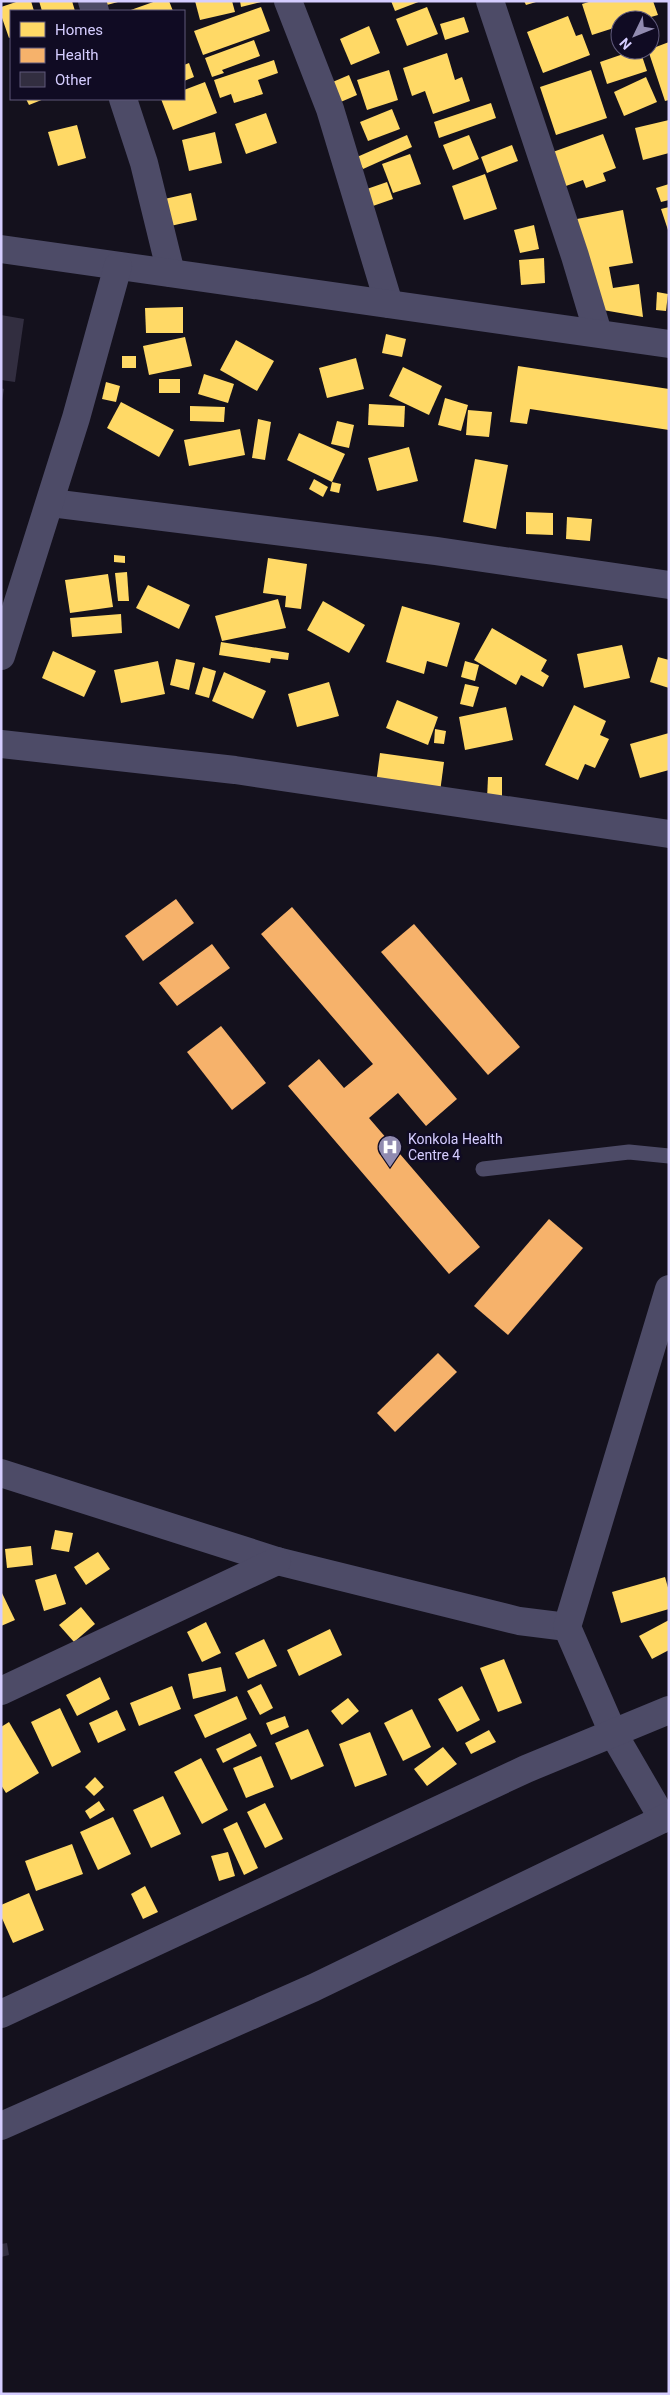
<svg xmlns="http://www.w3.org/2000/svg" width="670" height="2395" viewBox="0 0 670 2395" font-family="Roboto,sans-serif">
  <rect width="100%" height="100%" fill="#14111d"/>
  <g fill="#ffd966">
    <polygon points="19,1 31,1 34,11 11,11 11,37 9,38 1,15 1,7"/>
    <polygon points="39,1 72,1 75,11 42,11"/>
    <polygon points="101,1 118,1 118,2 103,6"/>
    <polygon points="156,1 169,1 173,11 128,11"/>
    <polygon points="195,1 232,1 235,12 200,20"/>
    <polygon points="240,1 261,1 261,2 241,7"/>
    <polygon points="391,1 421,1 395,11"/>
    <polygon points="524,1 536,1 536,2 526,5"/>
    <polygon points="592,1 653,1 658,15 640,20 620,20 620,26 592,35 582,4"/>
    <polygon points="261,7 270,31 203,55 194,31"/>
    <polygon points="427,7 438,34 407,46 396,19"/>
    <polygon points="568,16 576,36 582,34 590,55 543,73 527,32"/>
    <polygon points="464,17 469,32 445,40 440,24"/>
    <polygon points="369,26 380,53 351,65 340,39"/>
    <polygon points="620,32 620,48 618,48 613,34"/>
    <polygon points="254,40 260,56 222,70 224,73 212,77 205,58"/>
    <polygon points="669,42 669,100 665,101 648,50"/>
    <polygon points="635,50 640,50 647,71 607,84 600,62"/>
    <polygon points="447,53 455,80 462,77 470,101 433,114 425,91 412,96 403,68"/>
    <polygon points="274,60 278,73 258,80 263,94 234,103 231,94 220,98 214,80"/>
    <polygon points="189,63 194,77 184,81 184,65"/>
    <polygon points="389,70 398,100 367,110 357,80"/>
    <polygon points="591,70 607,118 556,135 540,87"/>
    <polygon points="349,75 357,95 336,104 328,84"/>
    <polygon points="646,77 657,102 624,116 614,92"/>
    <polygon points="205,82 217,113 173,130 161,99 184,99 184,90"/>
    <polygon points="26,99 44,99 29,105"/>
    <polygon points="491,103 496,118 439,138 434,122"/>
    <polygon points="392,109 400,129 368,141 360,122"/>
    <polygon points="266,113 277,143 246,154 235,124"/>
    <polygon points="669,120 669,153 643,160 635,128"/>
    <polygon points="77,125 86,158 58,166 48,132"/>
    <polygon points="215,132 222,163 189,171 182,140"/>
    <polygon points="603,134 616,168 603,173 606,181 586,188 583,180 563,187 550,153"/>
    <polygon points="407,135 412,147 363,169 357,157"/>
    <polygon points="469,135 479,159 453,170 443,145"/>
    <polygon points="512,145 518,161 487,173 481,157"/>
    <polygon points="410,154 421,184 393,193 382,164"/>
    <polygon points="485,174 497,209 464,220 452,186"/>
    <polygon points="387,182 393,199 370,207 364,190"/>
    <polygon points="669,184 669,200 661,202 656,188"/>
    <polygon points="191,193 197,220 166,227 160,200"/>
    <polygon points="669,207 669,230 668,230 661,209"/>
    <polygon points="623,210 633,263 609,267 613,288 639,284 643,317 603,310 594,306 577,219"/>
    <polygon points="534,225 539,249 520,253 514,230"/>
    <polygon points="544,258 545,283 521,285 519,260"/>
    <polygon points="657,292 668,294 666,311 656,310"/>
    <polygon points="183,307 183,333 146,333 145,308"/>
    <polygon points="386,334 406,339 402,357 382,353"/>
    <polygon points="185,337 192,366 149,375 143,346"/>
    <polygon points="236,340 274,361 257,391 220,370"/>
    <rect x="122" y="356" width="14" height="12"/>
    <polygon points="356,358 364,389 327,398 319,368"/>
    <polygon points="518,366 669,389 669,430 530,409 527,424 510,422"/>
    <polygon points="403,367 442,386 429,415 389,396"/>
    <polygon points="204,374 234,384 228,403 198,394"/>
    <rect x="159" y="379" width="21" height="14"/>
    <polygon points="106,382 120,386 116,402 102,399"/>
    <polygon points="445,398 468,405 461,431 438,425"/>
    <polygon points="121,402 174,430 159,457 107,428"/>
    <polygon points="369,404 405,406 404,427 368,425"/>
    <polygon points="190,406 225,407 224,422 190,421"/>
    <polygon points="468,410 492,412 489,437 466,435"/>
    <polygon points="258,419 271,422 265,460 252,458"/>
    <polygon points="337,421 354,425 349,448 331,444"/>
    <polygon points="240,429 245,455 189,466 184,440"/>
    <polygon points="299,433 345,454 332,482 287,460"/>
    <polygon points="409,447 418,481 377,491 368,458"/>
    <polygon points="475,459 508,465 496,529 463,522"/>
    <polygon points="314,479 328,487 323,497 309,489"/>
    <polygon points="332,482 341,484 339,493 330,491"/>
    <polygon points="526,512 553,513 553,535 526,534"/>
    <polygon points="567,517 592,519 590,541 566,539"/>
    <polygon points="114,555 125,556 125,563 114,562"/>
    <polygon points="268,558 307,564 301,609 285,607 286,596 263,593"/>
    <polygon points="127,572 129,601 118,601 115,573"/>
    <polygon points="108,574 113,607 70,613 65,580"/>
    <polygon points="148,585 190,605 179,629 136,608"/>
    <polygon points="278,599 286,628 222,641 215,616"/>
    <polygon points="323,601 365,625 349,653 307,630"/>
    <polygon points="402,606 460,623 447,667 427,661 424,674 386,662"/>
    <polygon points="121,614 122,633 72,637 70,618"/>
    <polygon points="492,628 547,660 541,671 549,676 543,687 521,675 516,685 474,660"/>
    <polygon points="221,642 289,653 288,660 271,658 270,663 219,655"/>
    <polygon points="622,645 630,678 584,688 577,654"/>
    <polygon points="53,651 96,671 84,697 42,678"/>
    <polygon points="658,657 669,660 669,688 650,682"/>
    <polygon points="176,659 195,663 189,690 170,685"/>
    <polygon points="158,661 165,694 121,703 114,670"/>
    <polygon points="465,661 479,665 475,681 461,677"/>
    <polygon points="203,667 216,671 209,698 195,694"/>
    <polygon points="224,672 266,691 253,719 212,701"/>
    <polygon points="329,682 339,716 297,727 288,694"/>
    <polygon points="465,684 479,687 473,707 460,704"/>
    <polygon points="397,700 438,717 428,745 386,728"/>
    <polygon points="574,705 606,721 600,735 609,739 595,768 585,764 578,780 545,765"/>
    <polygon points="506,707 513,740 465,750 459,717"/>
    <polygon points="435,729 446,731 444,744 434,743"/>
    <polygon points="669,733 669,770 640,778 630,744"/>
    <polygon points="380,753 444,762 440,792 376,784"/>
    <polygon points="488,777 502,777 502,799 487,799"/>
    <polygon points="55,1530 73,1533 69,1552 51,1549"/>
    <polygon points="31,1546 33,1565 7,1568 5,1549"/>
    <polygon points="98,1552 110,1569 86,1585 74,1567"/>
    <polygon points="56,1574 66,1604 44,1611 35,1580"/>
    <polygon points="665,1577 669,1591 669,1609 621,1623 612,1592"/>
    <polygon points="1,1591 15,1620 1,1626"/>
    <polygon points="81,1607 95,1624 74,1642 59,1625"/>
    <polygon points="669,1620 669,1650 652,1659 639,1636"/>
    <polygon points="206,1622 221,1653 202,1662 187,1632"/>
    <polygon points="330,1629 342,1655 299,1676 287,1650"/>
    <polygon points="264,1639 277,1666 248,1679 235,1653"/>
    <polygon points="504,1659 522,1703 498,1712 480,1668"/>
    <polygon points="221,1667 226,1691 193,1699 188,1674"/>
    <polygon points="100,1677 110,1699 77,1716 66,1695"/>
    <polygon points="261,1684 273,1708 260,1715 247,1691"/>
    <polygon points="172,1686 181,1709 139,1726 130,1703"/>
    <polygon points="462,1686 480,1720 457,1732 438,1699"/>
    <polygon points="237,1696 247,1719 205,1738 194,1715"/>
    <polygon points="348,1698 359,1711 342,1725 331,1711"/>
    <polygon points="60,1708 81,1752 52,1767 31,1722"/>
    <polygon points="412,1709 431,1747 403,1761 384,1723"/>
    <polygon points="117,1710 126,1730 98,1743 89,1723"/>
    <polygon points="285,1716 289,1727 271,1735 266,1723"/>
    <polygon points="9,1722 39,1773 6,1793 1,1785 1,1727"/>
    <polygon points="308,1729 324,1766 291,1780 275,1743"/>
    <polygon points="489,1730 496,1742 471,1754 465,1743"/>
    <polygon points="370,1732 387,1775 355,1787 339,1744"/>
    <polygon points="250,1733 257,1746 223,1763 216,1749"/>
    <polygon points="443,1747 457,1764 427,1786 414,1769"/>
    <polygon points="261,1756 274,1787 246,1798 233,1768"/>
    <polygon points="201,1758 228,1810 202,1824 174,1772"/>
    <polygon points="95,1777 104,1787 94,1796 85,1787"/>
    <polygon points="163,1796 181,1834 151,1848 133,1810"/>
    <polygon points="99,1801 105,1810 90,1819 85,1811"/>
    <polygon points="265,1803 283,1839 265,1848 247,1812"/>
    <polygon points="113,1817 131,1854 98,1870 80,1832"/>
    <polygon points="237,1822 258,1868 244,1875 223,1829"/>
    <polygon points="72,1844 83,1874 36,1891 25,1861"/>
    <polygon points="228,1852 235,1876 219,1881 211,1856"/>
    <polygon points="145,1886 158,1912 143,1919 131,1894"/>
    <polygon points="29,1893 44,1930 13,1943 1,1916 1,1905"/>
  </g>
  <g fill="#f6b26b">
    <polygon points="176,899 194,923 143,961 125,936"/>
    <polygon points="292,907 457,1099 426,1126 398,1093 369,1118 480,1247 449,1274 288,1086 319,1059 344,1088 373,1064 261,934"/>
    <polygon points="414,924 520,1047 488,1075 381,952"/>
    <polygon points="212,944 230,968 177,1006 159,983"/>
    <polygon points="221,1026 266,1083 232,1110 187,1052"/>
    <polygon points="549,1219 583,1248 508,1335 474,1306"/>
    <polygon points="438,1353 457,1372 395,1432 377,1413"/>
  </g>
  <g fill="#322e40">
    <polygon points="1,315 24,319 15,382 1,380"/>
    <polygon points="1,388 4,389 2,401 1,400"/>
    <polygon points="7,2243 9,2255 1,2257 1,2244"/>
  </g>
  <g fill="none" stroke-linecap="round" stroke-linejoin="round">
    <polyline stroke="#4d4b67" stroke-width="15" points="483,1169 629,1152 669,1156"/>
    <g stroke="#4d4b67" stroke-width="28">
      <polyline points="92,1 95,11"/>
      <polyline points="288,1 330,109 389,304"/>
      <polyline points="490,1 575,256 598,333"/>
      <polyline points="123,99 144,163 171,273"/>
      <polyline points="1,249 669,344"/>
      <polyline points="51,503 436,551 669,585"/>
      <polyline points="1,656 76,418 118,266"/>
      <polyline points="1,744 235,770 669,834"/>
      <polyline points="1,1473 277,1561 519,1621 567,1627"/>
      <polyline points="1,1691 277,1561"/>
      <polyline points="663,1819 613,1733 567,1627 669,1289"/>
      <polyline points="1,2014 526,1769 669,1710"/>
    </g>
    <polyline stroke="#4d4b67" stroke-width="28" points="1,2126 313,1988 669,1816"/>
  </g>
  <defs>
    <g id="hospital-pin" transform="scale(1.25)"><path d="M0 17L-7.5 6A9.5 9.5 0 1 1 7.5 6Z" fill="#918bb0" stroke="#100b23"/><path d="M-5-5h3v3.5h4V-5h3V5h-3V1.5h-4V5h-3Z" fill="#fff"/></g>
  </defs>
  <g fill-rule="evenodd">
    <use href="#hospital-pin" x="390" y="1147"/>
  </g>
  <g text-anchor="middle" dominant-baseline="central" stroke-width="5" stroke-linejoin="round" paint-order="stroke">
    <g font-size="14" fill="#d5cdff" stroke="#100b23" text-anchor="start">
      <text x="408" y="1139">Konkola Health<tspan x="408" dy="16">Centre 4</tspan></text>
    </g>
  </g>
  <rect width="670" height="2395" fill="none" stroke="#d5cdff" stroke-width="5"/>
  <rect x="10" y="10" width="175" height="90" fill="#100b23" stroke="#5f597b"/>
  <rect x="20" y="22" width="25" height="15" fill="#ffd966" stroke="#5f597b"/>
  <text x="55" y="35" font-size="15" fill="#d5cdff">Homes</text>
  <rect x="20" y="48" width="25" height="15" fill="#f6b26b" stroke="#5f597b"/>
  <text x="55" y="60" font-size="15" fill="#d5cdff">Health</text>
  <rect x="20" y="72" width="25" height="15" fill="#322e40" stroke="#5f597b"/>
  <text x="55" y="85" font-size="15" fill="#d5cdff">Other</text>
  <g transform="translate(635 35) rotate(227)"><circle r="24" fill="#100b23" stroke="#5f597b"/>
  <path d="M0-4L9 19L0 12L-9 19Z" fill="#918bb0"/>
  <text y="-8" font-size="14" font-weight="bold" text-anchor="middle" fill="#d5cdff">N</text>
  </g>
</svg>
